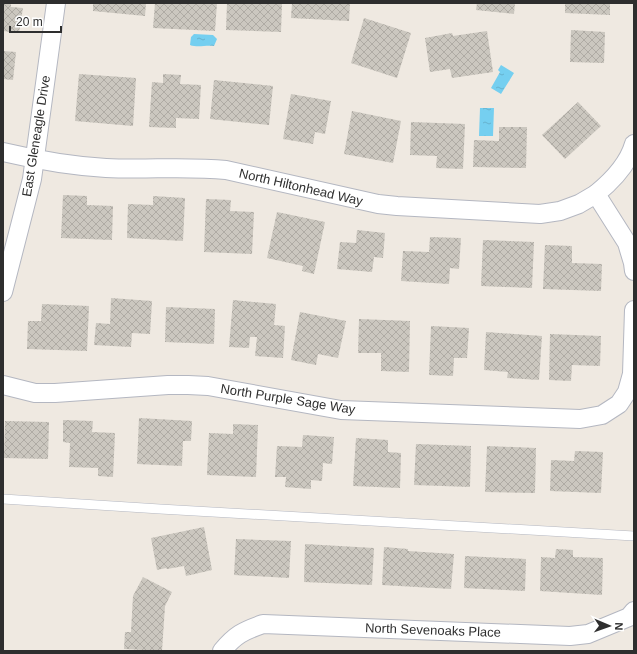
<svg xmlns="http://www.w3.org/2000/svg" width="637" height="654" viewBox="0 0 637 654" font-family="Helvetica,sans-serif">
  <defs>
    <pattern id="water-ripples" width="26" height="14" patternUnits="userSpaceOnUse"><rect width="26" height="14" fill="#75cff0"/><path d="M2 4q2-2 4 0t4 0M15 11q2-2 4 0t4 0" fill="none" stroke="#66b2ce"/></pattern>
    <pattern id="building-cross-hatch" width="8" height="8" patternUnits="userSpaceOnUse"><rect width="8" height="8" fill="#cbc7bf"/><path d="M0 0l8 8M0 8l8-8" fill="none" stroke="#afaba4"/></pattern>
  </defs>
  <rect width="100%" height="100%" fill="#efe9e1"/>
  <g fill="url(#water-ripples)">
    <path d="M 194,34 L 213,35 L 217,39 L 214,46 C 205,45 198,48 190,45 L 191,37 Z"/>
    <polygon points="501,65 514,73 501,94 491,88 500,72 498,70"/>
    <polygon points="480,108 494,108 493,136 479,136"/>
  </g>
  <g fill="url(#building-cross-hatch)">
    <polygon points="3,3 11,3 11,7 23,8 19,33 3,31"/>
    <polygon points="93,3 146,3 145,16 93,11"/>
    <polygon points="155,3 217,3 215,31 153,28"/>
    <polygon points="227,3 282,3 281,32 226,30"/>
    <polygon points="292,3 350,3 349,21 291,18"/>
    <polygon points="477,3 515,3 514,14 476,10"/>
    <polygon points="565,3 610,3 610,15 565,13"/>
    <polygon points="364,18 411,33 397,78 351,63"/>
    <polygon points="571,30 605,32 604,63 570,62"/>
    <polygon points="487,31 493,72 452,78 450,69 430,72 425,38 452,33 453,36"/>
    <polygon points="3,51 16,52 13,80 3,79"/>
    <polygon points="79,74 136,78 133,126 75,121"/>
    <polygon points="163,74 181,75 180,84 201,85 199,119 176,118 176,128 149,127 152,82 163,83"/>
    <polygon points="214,80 273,86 269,125 210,119"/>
    <polygon points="291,94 331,101 325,134 315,132 313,144 283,139"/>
    <polygon points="578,102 601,126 565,159 542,135"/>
    <polygon points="352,111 401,121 393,163 344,154"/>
    <polygon points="411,122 465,124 463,169 436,168 437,156 410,155"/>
    <polygon points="499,127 527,127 526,168 473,167 474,140 499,141"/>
    <polygon points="63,195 87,196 87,205 113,206 112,240 61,238"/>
    <polygon points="153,196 185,198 183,241 127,238 128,204 153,205"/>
    <polygon points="206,199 231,200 230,211 254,212 252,254 204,252"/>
    <polygon points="277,212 325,222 314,274 302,271 303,266 267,258"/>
    <polygon points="357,230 385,233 383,258 374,257 372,272 337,269 340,242 356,243"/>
    <polygon points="430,237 461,238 459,269 450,268 449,284 401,281 403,251 429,252"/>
    <polygon points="483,240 534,242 532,288 481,286"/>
    <polygon points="545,245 572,246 572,263 602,264 601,291 543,289"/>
    <polygon points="111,298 152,301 150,334 132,333 131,347 94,345 96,323 110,324"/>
    <polygon points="233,300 276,304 274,325 285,326 283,358 255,356 257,337 250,337 249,348 229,347"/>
    <polygon points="42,304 89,306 87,351 27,349 28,321 41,321"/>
    <polygon points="166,307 215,309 214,344 165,342"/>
    <polygon points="300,312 346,321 338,358 318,354 316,365 291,360"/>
    <polygon points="359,319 410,321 409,372 381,371 381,353 358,353"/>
    <polygon points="431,326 469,328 467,358 454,358 453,376 429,375"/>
    <polygon points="486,332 542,336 539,380 507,378 508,372 484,370"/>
    <polygon points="550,334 601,336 600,366 572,365 571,381 549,380"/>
    <polygon points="139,418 192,421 191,441 183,441 182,466 137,464"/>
    <polygon points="63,420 93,421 92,432 115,433 113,477 98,476 98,468 69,467 70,443 63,442"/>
    <polygon points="5,421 49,422 48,459 4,458"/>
    <polygon points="233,424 258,425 256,477 207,475 209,433 233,434"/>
    <polygon points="303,435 334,437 332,464 323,463 322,481 311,480 311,489 285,487 286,477 275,477 277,446 302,447"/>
    <polygon points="356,438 388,440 388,452 401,453 400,488 353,486"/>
    <polygon points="416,444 471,446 470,487 414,485"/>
    <polygon points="487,446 536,448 535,493 485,492"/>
    <polygon points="575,451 603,452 601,493 550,491 551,460 574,461"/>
    <polygon points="204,527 212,570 186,576 184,566 167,569 166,568 157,570 151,538"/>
    <polygon points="236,539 291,541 289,578 234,575"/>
    <polygon points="305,544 374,548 372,585 304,582"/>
    <polygon points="384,547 408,549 408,551 454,554 451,589 382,585"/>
    <polygon points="556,549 573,550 573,557 603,558 602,595 540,591 541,557 555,558"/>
    <polygon points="465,556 526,559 525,591 464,588"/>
    <polygon points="143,577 172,592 165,606 162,651 124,649 125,632 131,632 133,596"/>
  </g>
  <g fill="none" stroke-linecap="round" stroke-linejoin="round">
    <g stroke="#b4b7c1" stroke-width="10">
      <polyline id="service" points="3,499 160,509 634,536"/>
    </g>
    <g stroke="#b4b7c1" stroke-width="20">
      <g id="minor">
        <path d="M 634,144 C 628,165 612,181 596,194 L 627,243 L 633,263 L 634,271"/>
        <path d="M 3,152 C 37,160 72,166 106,168 C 146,170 186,166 226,170 L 378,204 L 397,206 L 540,214 L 560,211 L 579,204 L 596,194"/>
        <polyline points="3,292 32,179 56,3"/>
        <polyline points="3,385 35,393 55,393 168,385 188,385 208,386 341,410 580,419 602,415 619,404 627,392 632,374 634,310"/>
        <path d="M 222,651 C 235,635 243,631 263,624 L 570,636 L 588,634 L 629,617 L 634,611"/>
      </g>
    </g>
    <use href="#service" stroke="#fff" stroke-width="9"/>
    <use href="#minor" stroke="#fff" stroke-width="18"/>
  </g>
  <g text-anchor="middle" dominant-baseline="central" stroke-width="3" stroke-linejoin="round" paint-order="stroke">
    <g font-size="13" fill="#2e2e2e" stroke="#fff">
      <text transform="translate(36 136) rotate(-81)">East Gleneagle Drive</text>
      <text transform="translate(301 187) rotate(13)">North Hiltonhead Way</text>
      <text transform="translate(288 399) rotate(9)">North Purple Sage Way</text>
      <text transform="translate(433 630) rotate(2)">North Sevenoaks Place</text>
    </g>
  </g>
  <rect width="637" height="654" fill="none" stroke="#2e2e2e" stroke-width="8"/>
  <g transform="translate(609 626) rotate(92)" stroke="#ffffff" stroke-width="3" paint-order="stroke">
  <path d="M0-3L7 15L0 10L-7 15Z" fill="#2e2e2e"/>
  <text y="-6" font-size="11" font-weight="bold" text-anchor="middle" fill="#2e2e2e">N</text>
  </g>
  <path d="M10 26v6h51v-6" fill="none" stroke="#2e2e2e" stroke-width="2"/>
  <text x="16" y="26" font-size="12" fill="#2e2e2e" stroke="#ffffff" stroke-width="3" paint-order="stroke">20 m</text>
</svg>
